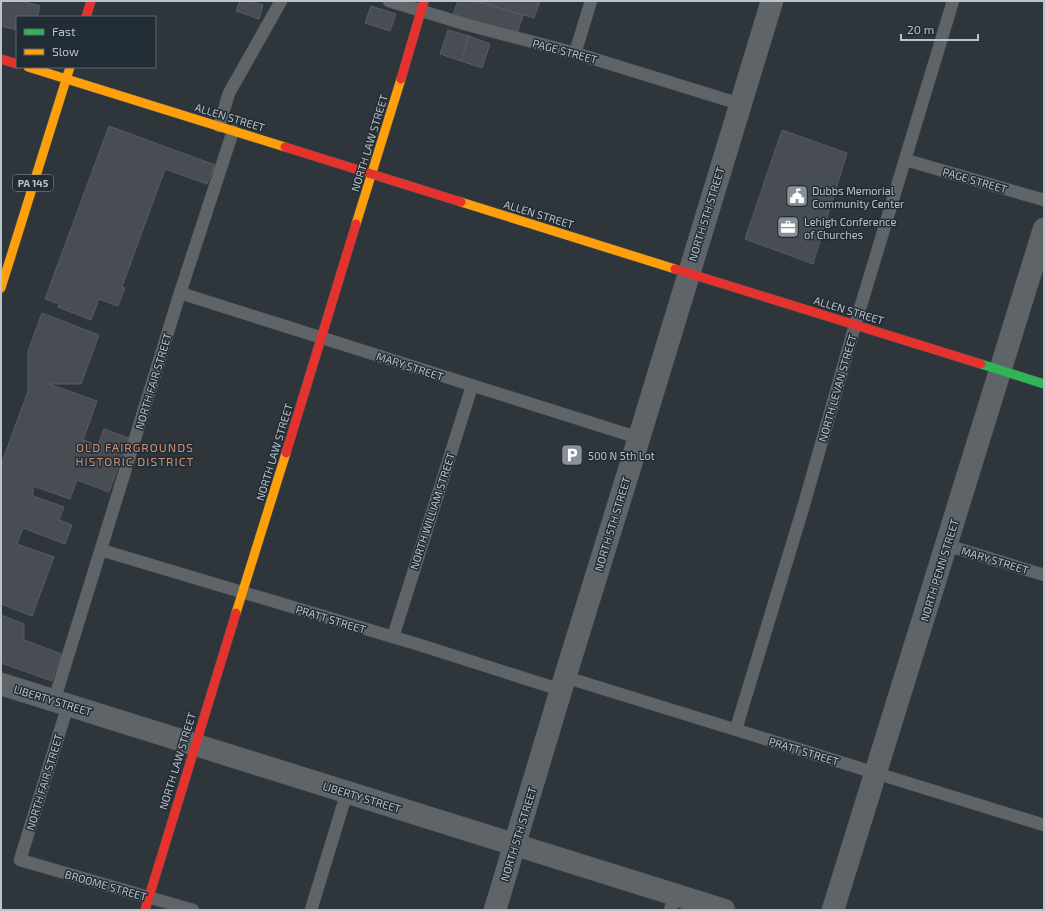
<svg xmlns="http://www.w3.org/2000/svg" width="1045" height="911" viewBox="0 0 1045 911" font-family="'Exo 2',sans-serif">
  <rect width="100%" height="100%" fill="#2e353b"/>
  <g fill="#474d52" stroke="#575c62">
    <polygon points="1,1 22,1 40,6 37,17 17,17 17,30 1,26"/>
    <polygon points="240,1 251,1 263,5 259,19 236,11"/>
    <polygon points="458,1 476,1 523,15 517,34 453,14"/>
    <polygon points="476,1 540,1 534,18"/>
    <polygon points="371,6 396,14 390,31 365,23"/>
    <polygon points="448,30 469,36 461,61 440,54"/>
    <polygon points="469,36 490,44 482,68 461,61"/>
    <polygon points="109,126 215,165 207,184 165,169 122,287 125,288 118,306 99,299 91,320 58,307 59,304 45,299"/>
    <polygon points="782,130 847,153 813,264 745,239"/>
    <polygon points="42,313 99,335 81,384 49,384 97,401 83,440 98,445 104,429 129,438 109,492 77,480 70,499 33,486 33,496 64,507 59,520 72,525 65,544 23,528 17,544 54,557 32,616 1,604 1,465 28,391 28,351"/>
    <polygon points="1,615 24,624 24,640 62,654 52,681 1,663"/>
  </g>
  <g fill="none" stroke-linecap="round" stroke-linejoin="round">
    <g stroke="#4c5155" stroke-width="13">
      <g id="lane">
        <polyline points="389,1 468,25 575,53 740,104"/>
        <polyline points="575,53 591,1"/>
        <polyline points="219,126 229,93 281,1"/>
        <polyline points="906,160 1044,200"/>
        <polyline points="180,293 639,438"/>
        <polyline points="946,545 1044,575"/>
        <polyline points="101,550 420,645 561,690"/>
        <polyline points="393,637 472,386"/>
        <polyline points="565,677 1044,825"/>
        <polyline points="54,701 180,293 233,131"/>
        <polyline points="68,705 20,860 193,910"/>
        <polyline points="736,729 803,508 855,325 953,1"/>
        <polyline points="311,910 347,792"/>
        <polyline points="670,910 675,895"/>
      </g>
    </g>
    <g stroke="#4c5155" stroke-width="23">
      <g id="street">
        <polyline points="1,684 724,910"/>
        <polyline points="495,910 561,690 639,438 772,1"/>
        <polyline points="833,910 1044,229"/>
      </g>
    </g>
    <g stroke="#4c5155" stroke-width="10">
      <polyline id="fast" points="981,364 1044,384"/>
    </g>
    <g stroke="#4c5155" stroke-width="10">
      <g id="slow">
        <polyline points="28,67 285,147"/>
        <polyline points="461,202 675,269"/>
        <polyline points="356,224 401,79"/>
        <polyline points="1,288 70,67"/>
        <polyline points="236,613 286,453"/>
      </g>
    </g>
    <g stroke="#4c5155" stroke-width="10">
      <g id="jam">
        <polyline points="86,17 91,1"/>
        <polyline points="1,59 17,64"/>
        <polyline points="401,79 424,1"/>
        <polyline points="285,147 461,202"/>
        <polyline points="675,269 981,364"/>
        <polyline points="286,453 356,224"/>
        <polyline points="145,910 236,613"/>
      </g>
    </g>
    <use href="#lane" stroke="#5e6468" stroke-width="12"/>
    <use href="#street" stroke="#5e6468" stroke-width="22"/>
    <use href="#fast" stroke="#30b455" stroke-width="9"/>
    <use href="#slow" stroke="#ff9f0a" stroke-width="9"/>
    <use href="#jam" stroke="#e5322d" stroke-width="9"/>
  </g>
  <defs>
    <g id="civic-square" transform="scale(1.15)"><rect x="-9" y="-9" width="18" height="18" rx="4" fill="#899198" stroke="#222c35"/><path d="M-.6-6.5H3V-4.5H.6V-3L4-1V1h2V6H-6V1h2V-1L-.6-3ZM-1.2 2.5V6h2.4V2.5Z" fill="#fff"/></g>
    <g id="office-square" transform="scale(1.15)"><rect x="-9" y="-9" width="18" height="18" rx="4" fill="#899198" stroke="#222c35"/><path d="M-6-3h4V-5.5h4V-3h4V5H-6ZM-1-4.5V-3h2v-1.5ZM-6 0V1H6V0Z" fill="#fff"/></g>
    <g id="parking-square" transform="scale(1.15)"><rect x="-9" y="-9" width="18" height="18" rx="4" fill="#899198" stroke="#222c35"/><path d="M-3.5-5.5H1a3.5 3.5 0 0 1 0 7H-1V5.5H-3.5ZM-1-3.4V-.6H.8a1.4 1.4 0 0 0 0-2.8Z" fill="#fff"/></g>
  </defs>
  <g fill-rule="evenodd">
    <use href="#civic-square" x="797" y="196"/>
    <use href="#office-square" x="788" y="227"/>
    <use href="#parking-square" x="572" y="455"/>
  </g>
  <g text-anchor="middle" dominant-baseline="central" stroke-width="3" stroke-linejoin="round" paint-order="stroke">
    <rect fill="#222c35" stroke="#8c959d" stroke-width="1" x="13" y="175" width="40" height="16" rx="3"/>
    <g font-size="10" font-weight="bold" fill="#bac2ca">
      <text x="33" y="183">PA 145</text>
    </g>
    <g font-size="11" fill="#bac2ca" stroke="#222c35">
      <text transform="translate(565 51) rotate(15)">PAGE STREET</text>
      <text transform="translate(230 117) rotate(17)">ALLEN STREET</text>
      <text transform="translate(369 143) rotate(-73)">NORTH LAW STREET</text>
      <text transform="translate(975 180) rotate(16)">PAGE STREET</text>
      <text transform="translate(539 214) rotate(17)">ALLEN STREET</text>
      <text transform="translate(706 214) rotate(-73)">NORTH 5TH STREET</text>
      <text transform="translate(849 310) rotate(17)">ALLEN STREET</text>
      <text transform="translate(410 366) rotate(18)">MARY STREET</text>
      <text transform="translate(153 381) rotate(-73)">NORTH FAIR STREET</text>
      <text transform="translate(837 388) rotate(-74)">NORTH LEVAN STREET</text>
      <text transform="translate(274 452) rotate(-73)">NORTH LAW STREET</text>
      <text transform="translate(432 511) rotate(-72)">NORTH WILLIAM STREET</text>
      <text transform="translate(612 524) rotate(-73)">NORTH 5TH STREET</text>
      <text transform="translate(995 560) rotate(17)">MARY STREET</text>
      <text transform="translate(939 570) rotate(-73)">NORTH PENN STREET</text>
      <text transform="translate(331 619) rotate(17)">PRATT STREET</text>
      <text transform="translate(53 700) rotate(17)">LIBERTY STREET</text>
      <text transform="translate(804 751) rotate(17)">PRATT STREET</text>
      <text transform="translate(177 761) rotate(-73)">NORTH LAW STREET</text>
      <text transform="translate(44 782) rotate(-73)">NORTH FAIR STREET</text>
      <text transform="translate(362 797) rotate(17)">LIBERTY STREET</text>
      <text transform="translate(518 834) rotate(-73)">NORTH 5TH STREET</text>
      <text transform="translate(106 885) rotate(16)">BROOME STREET</text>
    </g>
    <g font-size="11" fill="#bac2ca" stroke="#222c35" text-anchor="start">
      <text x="812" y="190">Dubbs Memorial<tspan x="812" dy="13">Community Center</tspan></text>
      <text x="804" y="221">Lehigh Conference<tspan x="804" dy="13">of Churches</tspan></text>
      <text x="588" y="455">500 N 5th Lot</text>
    </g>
    <g font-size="12" letter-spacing="1" fill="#cd8f72" stroke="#222c35">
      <text x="135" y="447">OLD FAIRGROUNDS<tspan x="135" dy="14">HISTORIC DISTRICT</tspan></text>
    </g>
  </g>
  <rect width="1045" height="911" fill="none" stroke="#bac2ca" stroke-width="4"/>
  <rect x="16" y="16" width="140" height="52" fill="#222c35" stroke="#5f6871"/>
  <rect x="24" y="29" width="20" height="6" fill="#30b455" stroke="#5f6871"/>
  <text x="52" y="36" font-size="12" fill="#bac2ca">Fast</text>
  <rect x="24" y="49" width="20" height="6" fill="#ff9f0a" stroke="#5f6871"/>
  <text x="52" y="56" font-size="12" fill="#bac2ca">Slow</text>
  <path d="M901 34v6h77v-6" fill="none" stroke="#bac2ca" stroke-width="2"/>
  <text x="907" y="34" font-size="12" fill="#bac2ca" stroke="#222c35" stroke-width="3" paint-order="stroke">20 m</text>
</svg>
